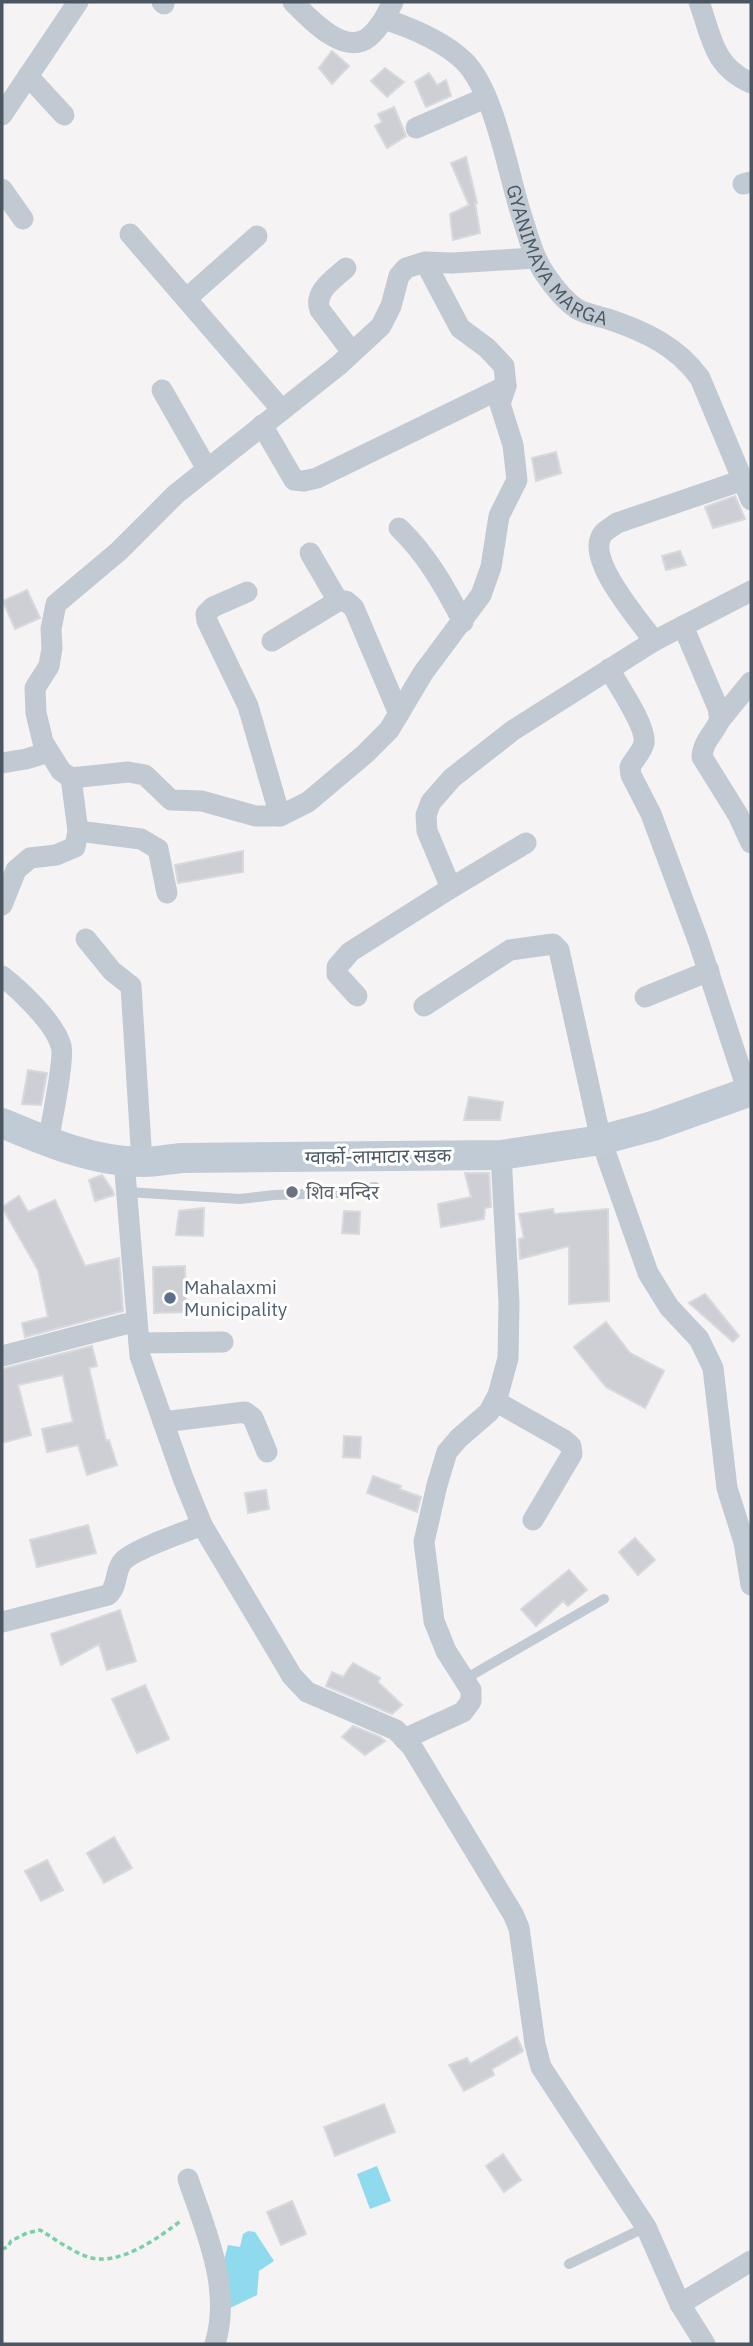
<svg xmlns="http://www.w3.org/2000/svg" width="753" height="2346" viewBox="0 0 753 2346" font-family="'IBM Plex Sans','Noto Sans Devanagari',sans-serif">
  <rect width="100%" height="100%" fill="#f5f3f3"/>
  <g fill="#90daee">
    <polygon points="377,2166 391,2201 370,2209 357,2174"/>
    <polygon points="248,2231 255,2232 274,2261 259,2271 257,2295 230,2308 222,2268 228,2245 240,2247 243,2234"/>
  </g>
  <g fill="#cdcfd5" stroke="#d7d9de" stroke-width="2">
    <polygon points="332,51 349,66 332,84 319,68"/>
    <polygon points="385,68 404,82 387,97 371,81"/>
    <polygon points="429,73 437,85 446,80 451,96 426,107 415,82"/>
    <polygon points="394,107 406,136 387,148 375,126 382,122 378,114"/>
    <polygon points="466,157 477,203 475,203 480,233 453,240 450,214 469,205 451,163"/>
    <polygon points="556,452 561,473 536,481 532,458"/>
    <polygon points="735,496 745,519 713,528 705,507"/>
    <polygon points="680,551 686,565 666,570 662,556"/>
    <polygon points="27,590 40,618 15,629 3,601"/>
    <polygon points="243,851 243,872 178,883 175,865"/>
    <polygon points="28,1070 47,1073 41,1105 22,1104"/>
    <polygon points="469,1097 503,1102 500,1120 464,1120"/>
    <polygon points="465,1173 489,1173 491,1207 485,1208 484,1219 441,1227 438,1204 471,1197"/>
    <polygon points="102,1175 113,1191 114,1195 95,1201 89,1180"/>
    <polygon points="19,1196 28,1212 55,1200 85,1266 119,1258 123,1311 25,1337 22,1323 48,1317 38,1270 2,1207"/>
    <polygon points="204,1208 203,1236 176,1235 179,1211"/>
    <polygon points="553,1209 554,1214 608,1209 609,1301 569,1304 569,1246 520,1259 519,1239 524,1238 519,1214"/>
    <polygon points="344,1211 360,1212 359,1234 342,1233"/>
    <polygon points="185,1266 186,1312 154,1313 153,1267"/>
    <polygon points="705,1294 739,1336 733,1342 689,1303"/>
    <polygon points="606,1322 630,1353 664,1371 645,1408 606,1387 574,1347"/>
    <polygon points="92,1346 97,1366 89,1368 106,1441 109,1440 117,1465 87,1475 78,1445 47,1452 42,1429 73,1422 63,1375 18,1385 31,1435 2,1443 2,1369"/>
    <polygon points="344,1436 361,1437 360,1458 343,1457"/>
    <polygon points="373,1476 401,1486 399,1489 421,1497 417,1512 367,1493"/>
    <polygon points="266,1490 269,1509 248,1513 245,1493"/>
    <polygon points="88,1525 96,1553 37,1567 30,1540"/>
    <polygon points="635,1538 655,1560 638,1575 619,1552"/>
    <polygon points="569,1570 587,1590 568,1606 563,1601 536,1626 521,1609"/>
    <polygon points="120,1610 136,1661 107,1670 99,1644 61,1665 51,1634"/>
    <polygon points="353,1663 380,1678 378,1682 402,1705 392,1714 326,1686 332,1672 343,1677"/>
    <polygon points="145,1685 169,1739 137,1753 112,1699"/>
    <polygon points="353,1726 380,1737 385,1741 365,1755 342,1737"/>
    <polygon points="114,1837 132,1868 104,1883 87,1853"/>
    <polygon points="47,1860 63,1890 41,1901 25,1871"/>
    <polygon points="517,2037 523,2051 492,2069 494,2075 464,2091 449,2065 467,2058 470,2064"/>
    <polygon points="384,2104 395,2132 335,2156 324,2127"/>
    <polygon points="503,2154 521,2180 504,2192 486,2166"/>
    <polygon points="292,2201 306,2234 281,2245 267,2212"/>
  </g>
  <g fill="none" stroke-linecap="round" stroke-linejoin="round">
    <path stroke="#7ad0a6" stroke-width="3.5" stroke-dasharray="5 3.5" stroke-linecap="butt" d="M 2,2249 L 8,2247 L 11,2241 L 27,2233 L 40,2230 C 55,2239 71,2251 88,2257 C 119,2267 158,2238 182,2220"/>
    <g stroke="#c1cad2" stroke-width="10">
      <polyline points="127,1192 240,1199 274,1195 336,1193 375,1187"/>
      <polyline points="465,1679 604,1599"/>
      <polyline points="569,2264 646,2227"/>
    </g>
    <g stroke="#c1cad2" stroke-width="21">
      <polyline points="162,2 164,4"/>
      <path d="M 293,2 C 309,18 344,57 369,37 C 375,32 380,25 384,19"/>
      <path id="s1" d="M 393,2 L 384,19 C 412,28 443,41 464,61 C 496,93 508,176 523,220 C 529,239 534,258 545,274 C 553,286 565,301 577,309 C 586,314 598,316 608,319 C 644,331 677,346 700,378 L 751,500"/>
      <path d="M 699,2 C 712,38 713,66 751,83"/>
      <polyline points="28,76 64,115"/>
      <polyline points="2,115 78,2"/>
      <polyline points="416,128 485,98"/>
      <polyline points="743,184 751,182"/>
      <polyline points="2,189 23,219"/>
      <polyline points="130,234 282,410"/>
      <polyline points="425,262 460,328 487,348 504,366 506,386 500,404 513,445 517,480 499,516 491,567 481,595 423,673 389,730 365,754 308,802 280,816 255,816 202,801 171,800 145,775 128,772 71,778 61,771 43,742 36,713 35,688 49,666 52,648 51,629 56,604 119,551 176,494 339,365 381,326 391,306 399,276 406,268 425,262 452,263 535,258"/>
      <path d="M 346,268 C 334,279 313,292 320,310 L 352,352"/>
      <polyline points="186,299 257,236"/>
      <polyline points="162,390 207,469"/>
      <polyline points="262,425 294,480 304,481 317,478 506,386"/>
      <path d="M 399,528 C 427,555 445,587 463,622"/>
      <polyline points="310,553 338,601 346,601 354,608 399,714"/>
      <polyline points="247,592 213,607 206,614 207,621 248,706 280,816"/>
      <path d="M 683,626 L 718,708 L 720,720 C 714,733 703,741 702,757 L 738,815 L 751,843"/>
      <polyline points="272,641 338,601"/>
      <path d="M 654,641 C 639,620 588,562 601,537 C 603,531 612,527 617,523 L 743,480"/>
      <path d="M 609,669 C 618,685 647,727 644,743 C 642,752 634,759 630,767 L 631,775 L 651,814 L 699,943 L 748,1092"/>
      <polyline points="720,720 751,682"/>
      <polyline points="2,763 26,759 49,752"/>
      <polyline points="78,831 141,839 158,849 167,893"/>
      <polyline points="451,888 427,831 426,815 431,802 452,778 512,731 654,641 751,591"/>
      <polyline points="2,905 16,870 30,858 56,855 75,847 78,831 71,778"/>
      <polyline points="86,939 112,971 131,986 142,1162"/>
      <path d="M 2,976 C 20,990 55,1023 61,1046 C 65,1057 51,1125 48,1142"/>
      <polyline points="357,996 337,974 337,967 350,952 451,888 526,843"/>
      <polyline points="645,997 709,971"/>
      <polyline points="424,1006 510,950 553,944 559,950 601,1140 648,1273 669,1307 699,1339 713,1368 727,1488 744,1542 751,1585"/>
      <polyline points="124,1160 140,1356 183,1478 202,1525 292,1676 307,1692 396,1730 412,1747 513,1914 519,1928 535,2044 541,2067 646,2227 680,2304 705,2344"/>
      <polyline points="139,1343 223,1342"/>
      <polyline points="2,1356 125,1324 136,1324"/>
      <polyline points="495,1401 564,1440 571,1446 572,1454 533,1520"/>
      <polyline points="163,1422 245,1412 253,1418 267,1452"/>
      <path d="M 2,1622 L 108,1595 C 119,1585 114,1571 123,1561 C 134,1549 185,1532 202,1525"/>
      <polyline points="404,1739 463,1712 471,1701 471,1690 446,1651 434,1621 424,1542 437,1485 447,1452 459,1438 489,1412 498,1395 508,1358 509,1303 501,1155"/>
      <path d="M 188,2179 C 206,2232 232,2288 215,2344"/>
      <polyline points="680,2304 751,2261"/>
    </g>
    <path stroke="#c1cbd6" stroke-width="30" d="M 2,1123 C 47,1142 94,1162 144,1162 C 156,1162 169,1159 182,1158 L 501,1155 L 601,1140 L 653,1126 L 751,1091"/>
  </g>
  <circle fill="#6b7280" stroke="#fff" stroke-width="2.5" cx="292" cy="1192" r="7"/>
  <circle fill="#5c6f8a" stroke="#fff" stroke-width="2.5" cx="170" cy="1298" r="7"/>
  <g text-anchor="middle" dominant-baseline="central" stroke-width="6" stroke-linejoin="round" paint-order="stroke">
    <g font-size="19" fill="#4a5661" stroke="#fff">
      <text stroke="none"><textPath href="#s1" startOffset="332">GYANIMAYA MARGA</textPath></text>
      <text transform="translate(378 1156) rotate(-1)">ग्वार्को-लामाटार सडक</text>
    </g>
    <g font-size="19" fill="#5b616d" stroke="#fff" text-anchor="start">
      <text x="306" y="1192">शिव मन्दिर</text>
    </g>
    <g font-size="19" fill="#4e5e75" stroke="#fff" text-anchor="start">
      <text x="184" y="1287">Mahalaxmi<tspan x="184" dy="22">Municipality</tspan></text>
    </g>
  </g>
  <rect width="753" height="2346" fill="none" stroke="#4a5661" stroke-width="7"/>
</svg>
